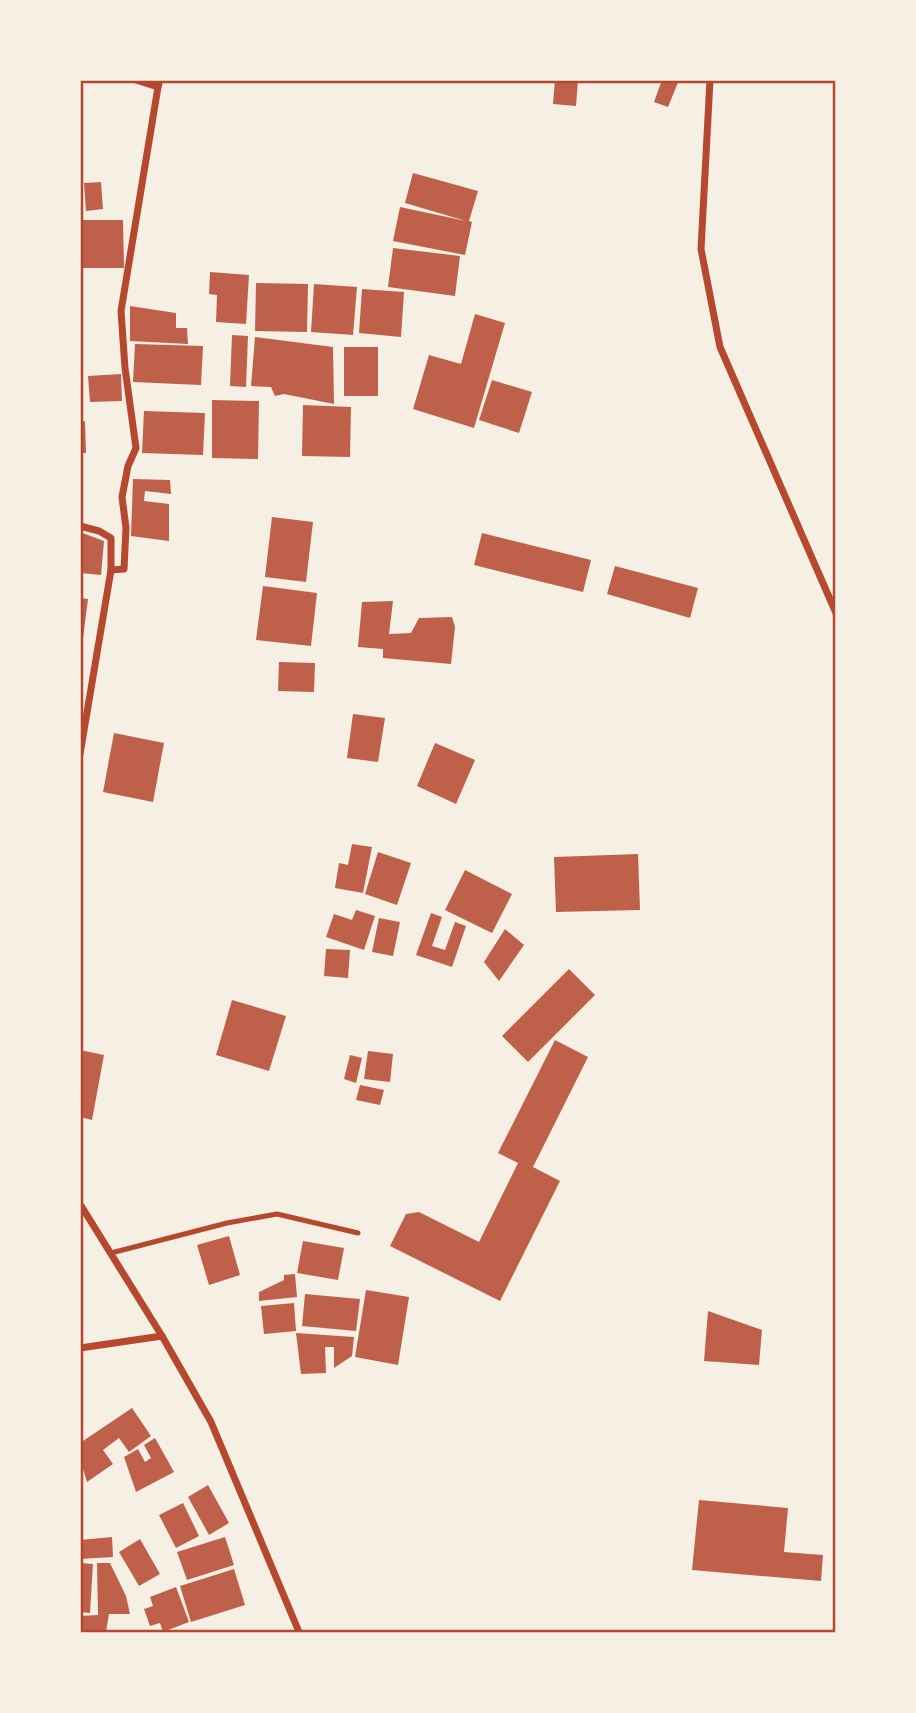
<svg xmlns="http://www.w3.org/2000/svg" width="916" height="1713" viewBox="0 0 916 1713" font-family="Spectral,serif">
  <rect width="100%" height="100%" fill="#f6efe4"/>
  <g fill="#bf614a">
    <polygon points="555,80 578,80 576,106 553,104"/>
    <polygon points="662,80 679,80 668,107 654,102"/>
    <polygon points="413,173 478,191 469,221 472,222 465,255 393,241 400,207 466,221 405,203"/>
    <polygon points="101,182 103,209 86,211 84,183"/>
    <polygon points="80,220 123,220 124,268 80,268"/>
    <polygon points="393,248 460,256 455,296 388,287"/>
    <polygon points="210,272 249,275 246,324 216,322 217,295 209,294"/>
    <polygon points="256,283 308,284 307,332 255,331"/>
    <polygon points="314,284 357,287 353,335 311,332"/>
    <polygon points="362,289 404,292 401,337 359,333"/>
    <polygon points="130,306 176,313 176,328 187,328 188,344 130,341"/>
    <polygon points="475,314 505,323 474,428 413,409 429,355 461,364"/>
    <polygon points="232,335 248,336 246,387 230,386"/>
    <polygon points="255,337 333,347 334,404 284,394 275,396 271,387 251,386"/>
    <polygon points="135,344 203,346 201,385 133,382"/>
    <rect x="344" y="347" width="34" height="49"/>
    <polygon points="121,374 122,401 90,402 88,376"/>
    <polygon points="492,380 532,392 519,433 479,420"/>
    <polygon points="212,400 259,401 258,459 212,458"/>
    <polygon points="303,405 351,407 350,457 302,456"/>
    <polygon points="144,411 205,413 203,455 142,453"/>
    <polygon points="85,421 86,453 80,453 80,422"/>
    <polygon points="133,479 170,480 171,494 145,491 144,501 169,504 169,541 131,536"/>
    <polygon points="272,517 313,522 306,582 265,577"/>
    <polygon points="80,532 104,541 101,575 80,573"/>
    <polygon points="482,533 591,560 583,592 474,565"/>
    <polygon points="615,566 698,588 690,618 607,594"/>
    <polygon points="263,586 317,593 311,646 256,640"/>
    <polygon points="80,598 88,599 82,646 80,646"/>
    <polygon points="393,601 389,634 411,633 419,618 452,617 455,627 451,664 383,658 383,649 358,647 362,602"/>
    <polygon points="279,662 315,663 314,692 278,691"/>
    <polygon points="353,714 385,718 378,762 347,758"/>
    <polygon points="114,733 164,743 153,802 103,792"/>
    <polygon points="435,743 475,760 456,804 417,786"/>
    <polygon points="352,844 372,847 363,893 335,888 339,863 348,865"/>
    <polygon points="378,852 411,863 397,905 365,894"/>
    <polygon points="638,854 640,910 556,912 554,857"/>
    <polygon points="465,870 512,894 492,933 445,910"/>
    <polygon points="356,910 375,916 364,950 326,937 334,914 352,920"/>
    <polygon points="431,913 442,917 432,946 445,950 455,922 466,926 452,967 416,955"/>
    <polygon points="379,918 400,922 393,956 372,952"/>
    <polygon points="505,929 524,945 499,981 484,962"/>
    <polygon points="326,949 350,950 348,978 324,976"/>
    <polygon points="569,969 595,995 528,1062 502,1036"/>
    <polygon points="232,1000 286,1016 269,1071 216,1055"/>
    <polygon points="555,1040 588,1057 533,1167 560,1181 500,1301 390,1246 406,1214 419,1212 479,1242 518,1163 498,1153"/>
    <polygon points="80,1050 104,1055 92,1120 80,1117"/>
    <polygon points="368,1051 393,1054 390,1082 364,1079"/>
    <polygon points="350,1055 362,1058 356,1083 344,1079"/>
    <polygon points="360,1085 384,1090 380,1105 356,1100"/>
    <polygon points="229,1236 240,1275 209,1285 197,1245"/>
    <polygon points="303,1241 344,1248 338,1280 297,1273"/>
    <polygon points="295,1274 297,1297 259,1301 259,1292 284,1280 284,1275"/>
    <polygon points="366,1290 409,1297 398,1365 355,1357"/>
    <polygon points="305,1294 360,1299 356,1331 302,1326"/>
    <polygon points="294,1303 296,1331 264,1334 261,1306"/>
    <polygon points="708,1311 762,1330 759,1365 704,1361"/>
    <polygon points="296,1333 354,1337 352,1356 334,1368 334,1347 325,1347 326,1373 301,1374"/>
    <polygon points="132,1408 151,1436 129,1452 119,1438 103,1450 113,1464 87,1482 80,1459 80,1443"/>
    <polygon points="155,1438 174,1472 136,1492 124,1457 138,1449 145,1462 151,1458 144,1445"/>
    <polygon points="208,1485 229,1523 209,1535 188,1497"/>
    <polygon points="699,1500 788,1508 784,1552 823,1555 821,1581 692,1570"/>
    <polygon points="183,1503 199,1536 176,1548 159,1515"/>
    <polygon points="112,1537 113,1557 80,1559 80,1540"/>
    <polygon points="225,1537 234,1565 187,1580 177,1552"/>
    <polygon points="140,1539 160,1574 139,1586 119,1552"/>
    <polygon points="80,1563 93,1564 90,1613 80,1612"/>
    <polygon points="97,1563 110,1563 126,1596 130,1614 109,1614 106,1632 82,1632 80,1616 98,1615"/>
    <polygon points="234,1569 245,1605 191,1622 180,1586"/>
    <polygon points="176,1587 189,1622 163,1632 160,1623 150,1626 144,1609 153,1606 150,1597"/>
  </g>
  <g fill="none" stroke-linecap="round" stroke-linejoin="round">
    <polyline stroke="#b5482f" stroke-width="5" points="111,1253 227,1223 277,1214 358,1233"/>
    <g stroke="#b5482f" stroke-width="7">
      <polyline points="136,80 158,87 160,80"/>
      <polyline points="710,80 701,249 720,347 836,613"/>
      <polyline points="80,526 99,531 111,538 111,570 80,754"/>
      <polyline points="111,570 124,569 126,528 122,497 128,466 136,448 125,368 121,311 158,87"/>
      <polyline points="80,1204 162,1336 211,1422 299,1632"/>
      <polyline points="80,1348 162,1336"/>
    </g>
  </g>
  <rect width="916" height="1713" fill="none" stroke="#f6efe4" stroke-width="164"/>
  <rect x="82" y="82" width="752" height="1549" fill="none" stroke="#b5482f" stroke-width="2.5"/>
</svg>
